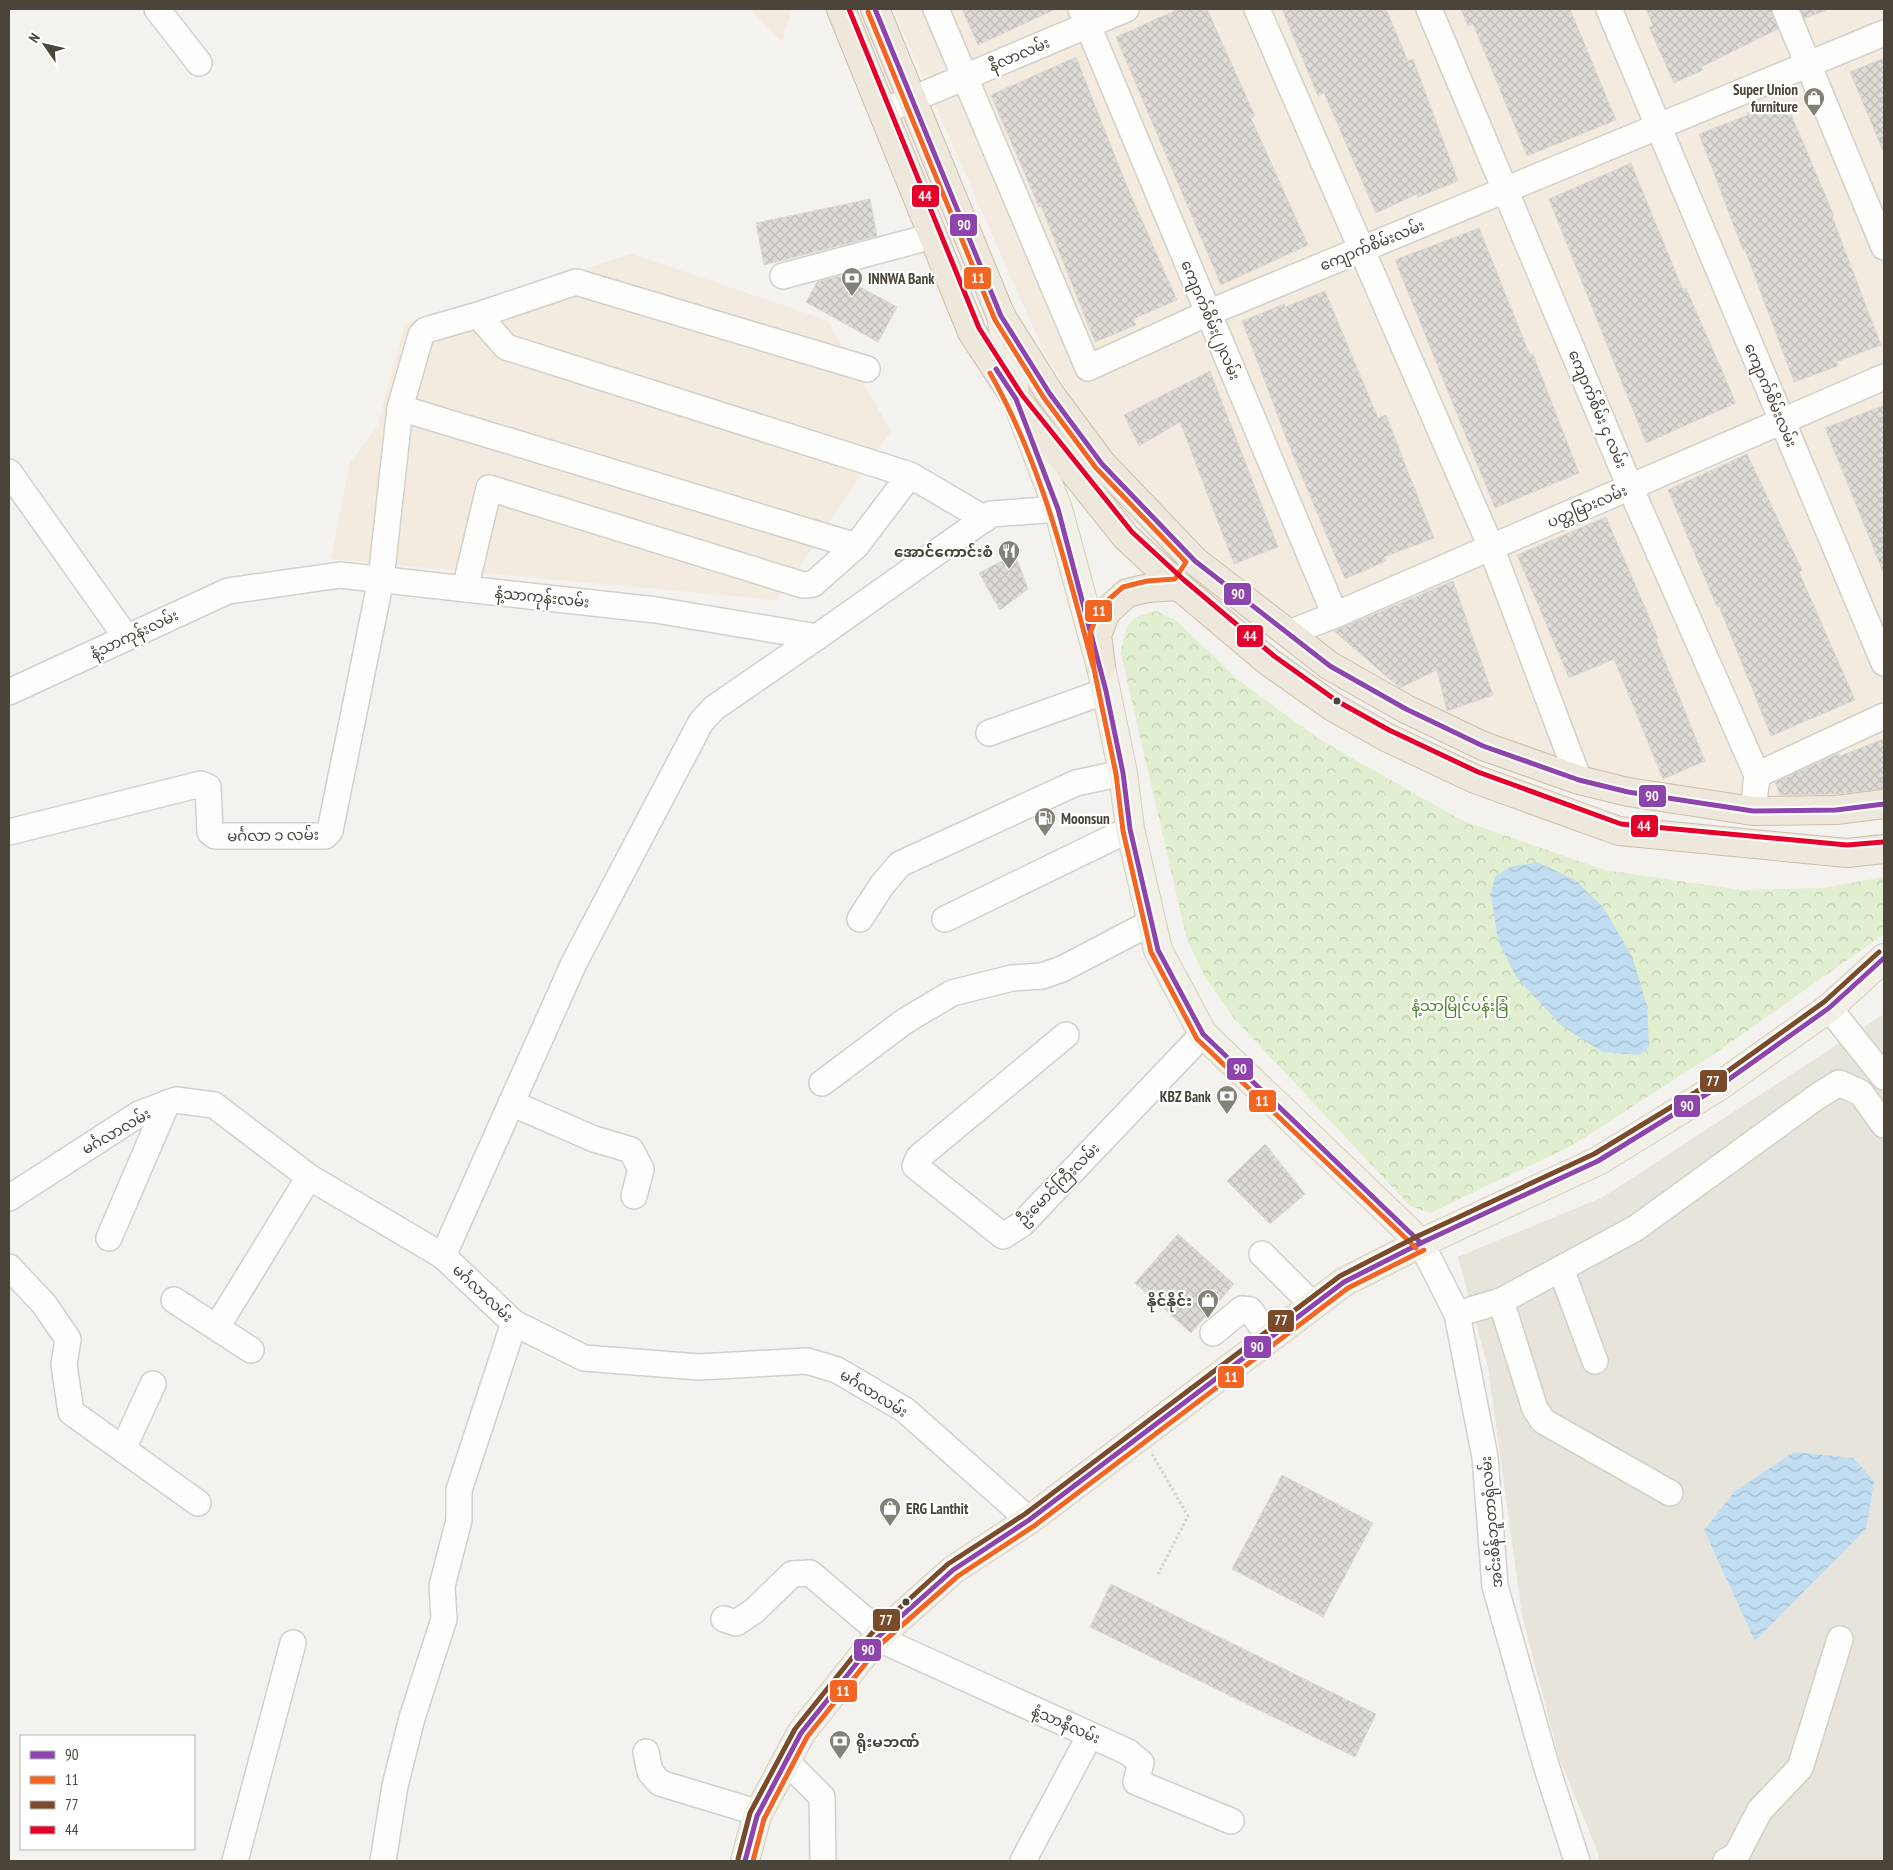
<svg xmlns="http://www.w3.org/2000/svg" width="1893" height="1870" viewBox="0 0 1893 1870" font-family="'PT Sans Narrow','Noto Sans Myanmar',sans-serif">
  <defs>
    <pattern id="park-crowns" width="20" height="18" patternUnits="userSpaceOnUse" patternTransform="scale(1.25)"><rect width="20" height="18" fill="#e1eecf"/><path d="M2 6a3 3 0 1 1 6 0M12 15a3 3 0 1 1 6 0" fill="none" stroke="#c3cdb2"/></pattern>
    <pattern id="water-waves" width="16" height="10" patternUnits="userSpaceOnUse" patternTransform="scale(1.25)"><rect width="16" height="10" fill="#c0ddf1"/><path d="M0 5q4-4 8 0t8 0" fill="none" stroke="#a6bfcf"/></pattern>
    <pattern id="building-cross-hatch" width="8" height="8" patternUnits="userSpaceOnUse" patternTransform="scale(1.25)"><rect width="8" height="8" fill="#dedbd6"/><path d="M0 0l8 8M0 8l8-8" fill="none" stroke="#c0bdb8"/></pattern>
  </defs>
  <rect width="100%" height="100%" fill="#f4f2ee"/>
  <polygon fill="#e7e4dc" points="1884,1014 1884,1861 1599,1861 1597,1850 1559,1758 1522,1615 1488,1368 1458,1257 1603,1197"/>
  <g fill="#f3ebdf">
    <polygon points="749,9 790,9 791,12 782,42"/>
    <polygon points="893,9 1884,9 1884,794 1843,801 1734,799 1640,785 1496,737 1366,672 1275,611 1214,556 1101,447 1042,348"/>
    <polygon points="632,254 827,320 891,431 777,600 331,559 350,462 378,426 404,324"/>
  </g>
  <path fill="url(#park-crowns)" d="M 1157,611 L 1178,622 L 1238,680 L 1322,741 L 1463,821 L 1605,870 L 1741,890 L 1823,888 L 1884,877 L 1884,934 L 1723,1048 L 1573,1145 L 1430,1213 L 1410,1206 L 1232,1016 L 1204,975 L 1187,940 L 1121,654 C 1126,624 1125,618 1157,611 Z"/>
  <g fill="url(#water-waves)">
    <polygon points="1537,862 1575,880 1603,907 1632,956 1647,1006 1649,1047 1639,1055 1603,1052 1562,1026 1516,977 1498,940 1491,894 1495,877 1510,867"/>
    <polygon points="1794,1452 1853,1458 1874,1481 1866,1529 1755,1641 1704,1530 1735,1491"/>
  </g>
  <g fill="url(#building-cross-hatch)" stroke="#dcd9d4">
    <polygon points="962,9 1056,9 978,45"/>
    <polygon points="1179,9 1207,9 1255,116 1251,118 1308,245 1221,285 1116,37"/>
    <polygon points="1282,9 1386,9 1408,61 1413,59 1458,181 1418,197 1417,194 1376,213 1324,93 1318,96"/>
    <polygon points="1461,9 1570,9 1616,120 1527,156 1473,24 1468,26"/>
    <polygon points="1646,9 1771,9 1778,29 1701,67 1703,70 1674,83 1649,27 1653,26"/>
    <polygon points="1800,9 1825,9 1825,11 1804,18"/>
    <polygon points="1076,57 1126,184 1177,300 1133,319 1136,325 1095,342 1041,206 1039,207 991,95"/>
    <polygon points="1884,58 1884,153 1850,72"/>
    <polygon points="1786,102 1834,216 1832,216 1881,345 1836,362 1838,366 1794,382 1745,250 1743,250 1699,134 1748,115 1747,113"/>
    <polygon points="1631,163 1683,290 1686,288 1736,403 1646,443 1549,199"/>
    <polygon points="870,199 877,236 764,265 756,223"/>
    <polygon points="1479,228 1530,355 1533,354 1579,473 1495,508 1395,260"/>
    <polygon points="840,276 897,307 878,342 806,302 817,282"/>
    <polygon points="1325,291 1378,418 1386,415 1434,538 1384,557 1386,561 1345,579 1292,453 1242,321 1284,304 1285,307"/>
    <polygon points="1210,371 1278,547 1234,564 1180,422 1139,446 1124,415"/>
    <polygon points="1884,405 1884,574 1825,428"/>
    <polygon points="1747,454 1802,570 1799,572 1855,700 1771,736 1719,606 1717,607 1668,490"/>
    <polygon points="1606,517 1658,638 1656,639 1705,761 1663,779 1614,659 1569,678 1517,555"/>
    <polygon points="1015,554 1028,589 1000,610 979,573"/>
    <polygon points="1453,581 1493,695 1447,711 1437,670 1400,688 1334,631"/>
    <polygon points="1884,739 1884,789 1835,794 1780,795 1775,782 1839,753 1840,756"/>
    <polygon points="1265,1144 1305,1194 1270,1224 1227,1181"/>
    <polygon points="1178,1234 1234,1284 1191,1333 1135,1283"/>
    <polygon points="1282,1475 1373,1523 1323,1617 1232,1569"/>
    <polygon points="1111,1584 1376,1714 1355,1757 1090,1627"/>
  </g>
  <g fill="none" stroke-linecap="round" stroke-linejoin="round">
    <g stroke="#d2d0cb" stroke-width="28">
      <g id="minor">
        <polyline points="157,9 199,63"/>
        <polyline points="936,9 1088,368 1208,313 1884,33"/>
        <polyline points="1081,9 1335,615"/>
        <polyline points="1257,9 1491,547 1579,780"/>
        <polyline points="1429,9 1630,487 1757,775 1753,811"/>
        <polyline points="1609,9 1884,663"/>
        <polyline points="1785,9 1884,247"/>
        <polyline points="882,112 1126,9"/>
        <polyline points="783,276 933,236"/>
        <polyline points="478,315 576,282 867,369"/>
        <polyline points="9,472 126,637"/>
        <polyline points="910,475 856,546 400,408 421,335 426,330 478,315 506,347 910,475 985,519"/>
        <polyline points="465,589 489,488 803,585 813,584 856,546"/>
        <polyline points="1289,633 1335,615 1884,377"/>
        <polyline points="9,692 228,591 340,575 656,610 817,637 991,514 1058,509"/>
        <polyline points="989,733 1106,691"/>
        <polyline points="1757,775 1884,716"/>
        <polyline points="9,832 201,784 208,787 210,832 215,836 325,836 330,831 381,579 400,408"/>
        <polyline points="860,919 882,885 900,864 1076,783 1123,773"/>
        <polyline points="945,919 1130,829"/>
        <polyline points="1829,1008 1884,1077"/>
        <polyline points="1066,1035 919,1157 915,1166 1003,1236 1022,1224 1203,1034"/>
        <polyline points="822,1083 905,1021 952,993 1012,978 1042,976 1062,969 1152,922"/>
        <polyline points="511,1103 594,1139 631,1150 641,1169 634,1196"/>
        <polyline points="9,1198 139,1114 176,1100 214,1105 309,1177 443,1256 514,1323 584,1358 699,1367 807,1361 837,1370 905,1410 1029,1520"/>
        <polyline points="109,1238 167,1103"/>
        <polyline points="1421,1243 1457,1314 1485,1457 1495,1586 1546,1765 1577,1861"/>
        <polyline points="1262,1254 1313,1305"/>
        <polyline points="443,1256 574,963 701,722 714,708 817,637"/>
        <polyline points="9,1267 44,1304 68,1339 64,1365 71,1412 198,1503"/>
        <polyline points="1561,1269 1595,1361"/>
        <polyline points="174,1300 251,1350"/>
        <polyline points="1457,1314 1501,1301"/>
        <polyline points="217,1327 309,1177"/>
        <polyline points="1213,1333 1242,1309 1250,1310 1270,1338"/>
        <polyline points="123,1449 153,1384"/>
        <polyline points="1670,1493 1543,1421 1535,1409 1501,1301 1636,1228 1818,1096 1839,1083 1861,1093 1884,1125"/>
        <polyline points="724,1619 736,1623 754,1611 792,1574 810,1573 882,1634"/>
        <polyline points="877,1638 1128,1752 1141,1763 1136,1782 1231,1821"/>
        <polyline points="646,1752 650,1772 660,1783 759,1813"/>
        <polyline points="786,1761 822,1797 823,1861"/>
        <polyline points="235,1861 293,1643"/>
        <polyline points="383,1861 395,1786 412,1718 444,1619 442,1586 459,1520 459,1490 514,1323"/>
        <polyline points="1023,1861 1090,1735"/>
        <polyline points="1726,1861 1736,1856 1760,1810 1800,1768 1840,1639"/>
      </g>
    </g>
    <g stroke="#d6cebb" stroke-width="30">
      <g id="major">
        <polyline points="1001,316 1016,399 1058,509 1101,667 1123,773 1130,829 1158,950 1203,1034 1421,1243"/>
        <polyline points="745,1861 757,1816 801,1733 877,1638 953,1570 1029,1520 1344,1282 1421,1243 1598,1161 1718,1087 1753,1062 1829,1008 1884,958"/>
      </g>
    </g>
    <g stroke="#ccbfa9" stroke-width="30">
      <g id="highway">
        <polyline points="841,9 972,332 1016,399 1126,537 1179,586 1269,662 1333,707 1386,737 1475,779 1619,831 1847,853 1884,849"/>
        <polyline points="875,9 1001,316 1050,394 1102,464 1195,561 1330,666 1406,709 1483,746 1579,780 1628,792 1753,811 1836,810 1884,804"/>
        <polyline points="1101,667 1097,635 1106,612 1127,593 1148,588 1179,586"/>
      </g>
    </g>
    <polyline stroke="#d3d2cc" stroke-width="3" stroke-dasharray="2.5 2.5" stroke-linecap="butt" points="1152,1454 1188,1516 1158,1574"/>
    <use href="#minor" stroke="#fdfdfc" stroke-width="25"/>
    <use href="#major" stroke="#f2efe6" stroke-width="28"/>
    <use href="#highway" stroke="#ede8db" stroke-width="28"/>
    <g stroke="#fff" stroke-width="9">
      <g id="bus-1">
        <polyline points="875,9 1001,316 1050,394 1102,464 1195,561 1330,666 1406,709 1483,746 1579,780 1628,792 1753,811 1836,810 1884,804"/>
        <polyline points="996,369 1016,399 1058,509 1106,691 1123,773 1130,829 1158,950 1203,1034 1421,1243"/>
        <polyline points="745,1861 757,1816 801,1733 877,1638 953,1570 1029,1520 1344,1282 1421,1243 1598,1161 1718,1087 1829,1008 1884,958"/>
      </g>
    </g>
    <g stroke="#fff" stroke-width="9">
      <g id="bus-2">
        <polyline points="868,12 995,320 1044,398 1096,468 1186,562 1175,579 1147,581 1123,587 1100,607 1090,634 1094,669 1116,774 1123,831 1151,952 1197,1039 1416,1248"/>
        <path d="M 990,373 C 1042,464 1066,565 1093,666"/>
        <polyline points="753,1861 764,1819 807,1737 882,1643 958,1576 1034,1526 1348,1288 1424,1250"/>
      </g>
    </g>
    <g stroke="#fff" stroke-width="9">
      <polyline id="bus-3" points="738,1859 750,1813 795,1729 872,1633 948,1564 1025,1514 1340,1276 1418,1236 1594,1154 1714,1081 1824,1002 1879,952"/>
    </g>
    <g stroke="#fff" stroke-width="9">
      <polyline id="bus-4" points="849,9 979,328 1022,395 1132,532 1184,580 1274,656 1337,701 1389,730 1478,772 1621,824 1847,845 1883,842"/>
    </g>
    <use href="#bus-1" stroke="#8e44ad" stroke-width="5"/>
    <use href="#bus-2" stroke="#f26522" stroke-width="5"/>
    <use href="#bus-3" stroke="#7a4b2a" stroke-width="5"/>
    <use href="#bus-4" stroke="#e4002b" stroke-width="5"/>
  </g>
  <defs>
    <g id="shop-pin" transform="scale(1.125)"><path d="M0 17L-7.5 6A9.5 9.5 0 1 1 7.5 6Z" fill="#868178" stroke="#fff"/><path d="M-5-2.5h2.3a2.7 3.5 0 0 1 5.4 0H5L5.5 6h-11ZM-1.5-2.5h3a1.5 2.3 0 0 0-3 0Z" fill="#fff"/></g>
    <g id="bank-pin" transform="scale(1.125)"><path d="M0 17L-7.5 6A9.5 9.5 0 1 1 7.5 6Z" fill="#868178" stroke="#fff"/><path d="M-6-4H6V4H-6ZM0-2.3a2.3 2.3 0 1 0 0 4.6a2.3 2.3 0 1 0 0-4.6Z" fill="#fff"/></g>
    <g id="restaurant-pin" transform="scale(1.125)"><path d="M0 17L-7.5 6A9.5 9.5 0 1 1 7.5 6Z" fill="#868178" stroke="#fff"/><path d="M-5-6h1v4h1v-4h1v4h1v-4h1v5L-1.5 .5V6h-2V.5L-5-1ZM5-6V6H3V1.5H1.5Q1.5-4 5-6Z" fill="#fff"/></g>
    <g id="fuel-pin" transform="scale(1.125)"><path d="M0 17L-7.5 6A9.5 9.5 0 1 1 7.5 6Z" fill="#868178" stroke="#fff"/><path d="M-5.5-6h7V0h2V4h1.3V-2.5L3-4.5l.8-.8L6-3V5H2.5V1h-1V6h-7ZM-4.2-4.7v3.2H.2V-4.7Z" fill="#fff"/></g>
  </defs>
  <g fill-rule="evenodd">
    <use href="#shop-pin" x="1814" y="98"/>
    <use href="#bank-pin" x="852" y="278"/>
    <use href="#restaurant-pin" x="1009" y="551"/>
    <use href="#fuel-pin" x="1045" y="818"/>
    <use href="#bank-pin" x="1227" y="1096"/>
    <use href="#shop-pin" x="1208" y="1300"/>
    <use href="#shop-pin" x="890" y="1508"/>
    <use href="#bank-pin" x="840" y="1741"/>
  </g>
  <g fill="#4b4439" stroke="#fff" stroke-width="2">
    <circle cx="1337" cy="701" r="4.5"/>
    <circle cx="906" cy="1602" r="4.5"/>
  </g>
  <g text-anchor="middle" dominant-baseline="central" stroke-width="4.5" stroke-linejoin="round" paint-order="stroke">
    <g font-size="15" fill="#4b4439" stroke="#fff">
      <text transform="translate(1019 54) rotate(-23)">နီလာလမ်း</text>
      <text transform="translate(1372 245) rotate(-22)">ကျောက်စိမ်းလမ်း</text>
      <text transform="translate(1211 320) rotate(67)">ကျောက်စိမ်း(၂)လမ်း</text>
      <text transform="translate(1771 395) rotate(67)">ကျောက်စိမ်းလမ်း</text>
      <text transform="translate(1598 409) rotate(67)">ကျောက်စိမ်း ၄ လမ်း</text>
      <text transform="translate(1587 506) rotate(-23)">ပတ္တမြားလမ်း</text>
      <text transform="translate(542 597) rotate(6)">နံ့သာကုန်းလမ်း</text>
      <text transform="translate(134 634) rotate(-25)">နံ့သာကုန်းလမ်း</text>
      <text transform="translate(273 835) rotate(-1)">မင်္ဂလာ ၁ လမ်း</text>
      <text transform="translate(116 1131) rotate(-30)">မင်္ဂလာလမ်း</text>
      <text transform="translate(1058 1184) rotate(-45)">ဦးမောင်ကြီးလမ်း</text>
      <text transform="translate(483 1293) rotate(43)">မင်္ဂလာလမ်း</text>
      <text transform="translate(874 1393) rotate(32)">မင်္ဂလာလမ်း</text>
      <text transform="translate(1491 1522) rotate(-95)">အင်းစိန်ဘူတာရုံလမ်း</text>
      <text transform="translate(1066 1724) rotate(24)">နံ့သာနီလမ်း</text>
    </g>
    <g font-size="15" font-weight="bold" fill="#4b4439" stroke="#fff" text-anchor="end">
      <text x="1798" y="89">Super Union<tspan x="1798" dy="17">furniture</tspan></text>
      <text x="868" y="278" text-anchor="start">INNWA Bank</text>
      <text x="993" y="551">အောင်ကောင်းစံ</text>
      <text x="1061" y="818" text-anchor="start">Moonsun</text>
      <text x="1211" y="1096">KBZ Bank</text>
      <text x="1192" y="1300">နိုင်နိုင်း</text>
      <text x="906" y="1508" text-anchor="start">ERG Lanthit</text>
      <text x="856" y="1741" text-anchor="start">ရိုးမဘဏ်</text>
    </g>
    <g font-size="15" fill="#4a7f2a" stroke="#fff">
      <text x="1460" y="1005">နံ့သာမြိုင်ပန်းခြံ</text>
    </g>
  </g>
  <g stroke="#fff" stroke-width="2">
    <rect x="911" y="184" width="29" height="24" rx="5" fill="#e4002b"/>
    <rect x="949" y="213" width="29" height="24" rx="5" fill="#8e44ad"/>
    <rect x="963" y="266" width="29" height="24" rx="5" fill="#f26522"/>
    <rect x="1223" y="582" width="29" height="24" rx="5" fill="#8e44ad"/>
    <rect x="1084" y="599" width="29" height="24" rx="5" fill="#f26522"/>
    <rect x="1236" y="624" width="28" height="24" rx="5" fill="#e4002b"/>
    <rect x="1638" y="784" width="29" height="24" rx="5" fill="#8e44ad"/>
    <rect x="1630" y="814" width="29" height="24" rx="5" fill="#e4002b"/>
    <rect x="1226" y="1057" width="28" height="24" rx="5" fill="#8e44ad"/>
    <rect x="1699" y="1069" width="29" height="24" rx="5" fill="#7a4b2a"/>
    <rect x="1248" y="1089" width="29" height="24" rx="5" fill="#f26522"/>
    <rect x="1673" y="1094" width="28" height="24" rx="5" fill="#8e44ad"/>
    <rect x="1267" y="1309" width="28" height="24" rx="5" fill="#7a4b2a"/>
    <rect x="1243" y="1335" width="29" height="24" rx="5" fill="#8e44ad"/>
    <rect x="1217" y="1365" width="28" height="24" rx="5" fill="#f26522"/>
    <rect x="872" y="1608" width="29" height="24" rx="5" fill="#7a4b2a"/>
    <rect x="853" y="1638" width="29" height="24" rx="5" fill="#8e44ad"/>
    <rect x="829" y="1679" width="29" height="24" rx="5" fill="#f26522"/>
  </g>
  <g font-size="14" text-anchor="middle" font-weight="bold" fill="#fff">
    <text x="925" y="201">44</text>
    <text x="964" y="230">90</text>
    <text x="978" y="283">11</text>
    <text x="1238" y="599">90</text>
    <text x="1099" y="616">11</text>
    <text x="1250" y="641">44</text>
    <text x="1652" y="801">90</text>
    <text x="1644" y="831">44</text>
    <text x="1240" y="1074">90</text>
    <text x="1713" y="1086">77</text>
    <text x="1262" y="1106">11</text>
    <text x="1687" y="1111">90</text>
    <text x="1281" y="1325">77</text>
    <text x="1257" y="1352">90</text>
    <text x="1231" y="1382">11</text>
    <text x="886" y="1625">77</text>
    <text x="868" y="1655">90</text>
    <text x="843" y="1696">11</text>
  </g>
  <rect width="1893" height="1870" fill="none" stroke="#4b4439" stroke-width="20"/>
  <rect x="20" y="1735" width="175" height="115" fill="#ffffff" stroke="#b7b4b0"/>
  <rect x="30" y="1751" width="25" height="8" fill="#8e44ad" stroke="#b7b4b0"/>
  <text x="65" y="1760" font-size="15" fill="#4b4439">90</text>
  <rect x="30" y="1776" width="25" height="8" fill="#f26522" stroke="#b7b4b0"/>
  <text x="65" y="1785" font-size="15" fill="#4b4439">11</text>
  <rect x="30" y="1801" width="25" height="8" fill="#7a4b2a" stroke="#b7b4b0"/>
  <text x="65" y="1810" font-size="15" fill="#4b4439">77</text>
  <rect x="30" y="1826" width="25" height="8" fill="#e4002b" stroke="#b7b4b0"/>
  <text x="65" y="1835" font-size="15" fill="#4b4439">44</text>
  <g transform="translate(45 45) rotate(304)" stroke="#ffffff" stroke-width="4" paint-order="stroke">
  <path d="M0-4L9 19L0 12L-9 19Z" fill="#4b4439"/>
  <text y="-8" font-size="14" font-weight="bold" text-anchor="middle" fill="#4b4439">N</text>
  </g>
</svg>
